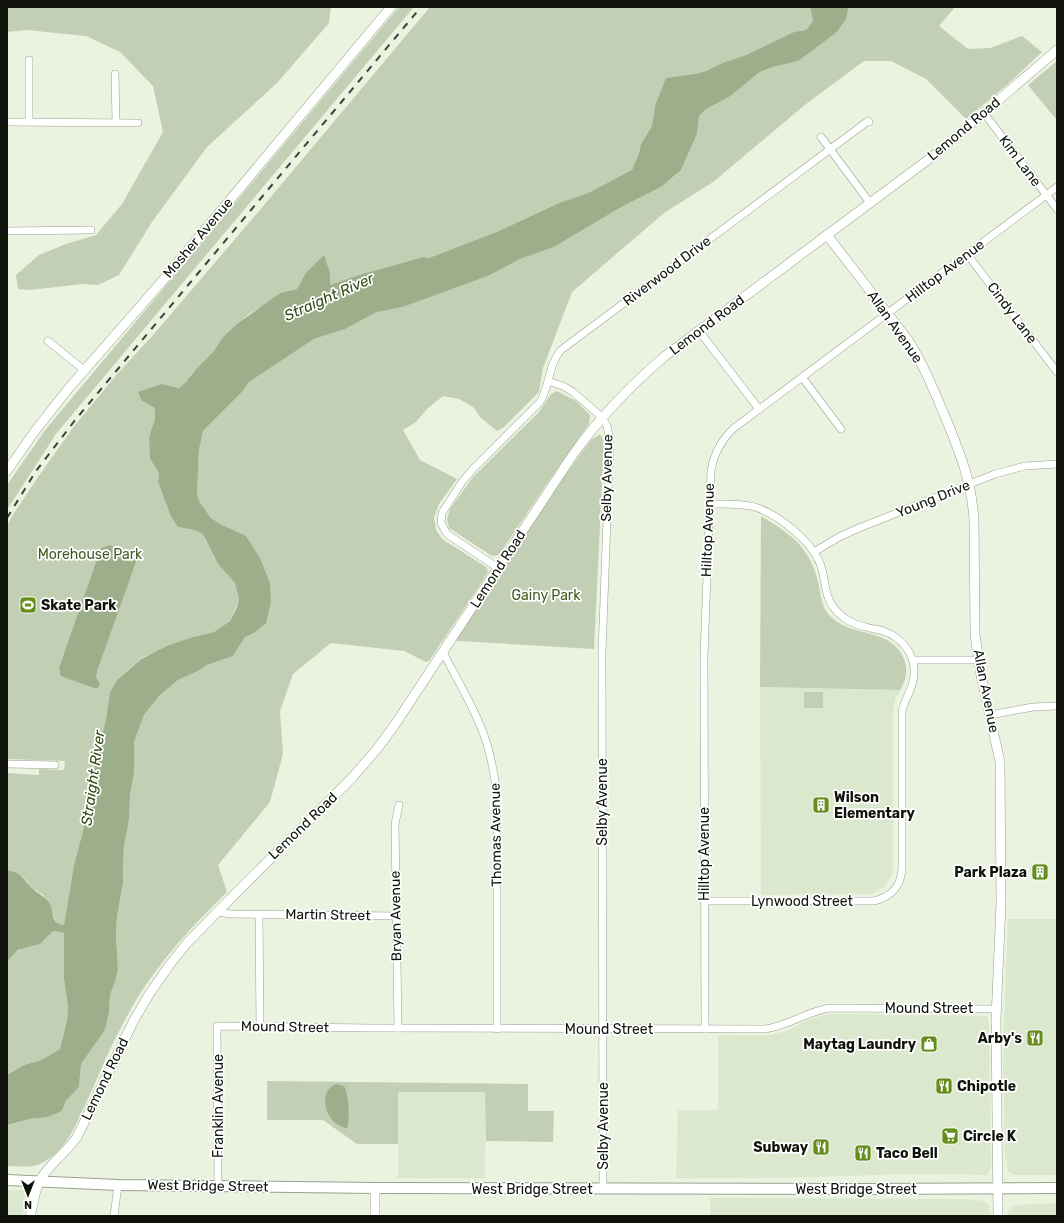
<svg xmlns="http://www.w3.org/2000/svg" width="1064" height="1223" viewBox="0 0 1064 1223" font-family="Rubik,sans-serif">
  <rect width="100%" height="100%" fill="#e9f3df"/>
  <g fill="#dce8ce">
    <polygon points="760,687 900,690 895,699 893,711 893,873 885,887 871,894 761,895"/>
    <polygon points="1008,919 1057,919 1057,1175 1014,1175 1008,1171 1005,1155 1003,1073 1004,1019"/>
    <polygon points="837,1014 987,1016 989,1023 991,1166 987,1175 910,1174 775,1178 676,1178 678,1110 718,1110 718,1035 769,1035 787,1031 808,1020 825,1015"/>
    <polygon points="398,1092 486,1092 485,1178 398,1178"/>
    <polygon points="7,1190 26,1190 29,1194 23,1215 7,1215"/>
    <polygon points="710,1198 967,1199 984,1201 989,1206 990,1216 710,1216"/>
    <polygon points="1057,1203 1057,1216 1008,1216 1008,1211 1014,1205"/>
  </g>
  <g fill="#c3cfb5">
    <polygon points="7,7 331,7 329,23 277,83 207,147 152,222 119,275 98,285 83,284 30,290 18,289 16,275 39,255 66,244 96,235 122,204 163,132 153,86 120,52 86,36 27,30 7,32"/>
    <polygon points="399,7 414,7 56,434 7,510 7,485 46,429"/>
    <polygon points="430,7 810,7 813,21 806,30 794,32 746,55 722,63 706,71 695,74 655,106 652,126 641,144 639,153 632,170 588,193 559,203 499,231 429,258 423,257 359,275 330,286 330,273 305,274 297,289 280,293 269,302 249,314 223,337 213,352 197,368 186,382 179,388 162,384 142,401 155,407 155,419 149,437 150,459 159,473 158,482 178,527 194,530 203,534 218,564 235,583 239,599 236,607 230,621 214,632 193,637 141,658 117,680 110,692 106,719 91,784 85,823 74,865 64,925 59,925 56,922 53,913 43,895 32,888 24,878 19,875 13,871 7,870 7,773 39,775 39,769 64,770 65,761 7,759 7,526 11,518 38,477 75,425 119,372 154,334 259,211"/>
    <path d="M 849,7 L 955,7 L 939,26 L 968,49 L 990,48 L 1022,36 L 1042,52 L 1007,85 L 966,119 L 926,79 L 891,61 L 864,61 L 806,104 L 713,182 L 664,213 L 572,292 L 543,368 L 539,392 L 504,427 L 497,431 L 481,418 L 473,407 L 459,399 L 443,396 L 428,408 L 416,422 L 403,430 L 420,460 L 457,479 L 439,504 L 434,517 L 436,530 L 442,539 L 486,567 L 488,572 L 484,579 L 429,661 L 426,662 L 404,651 L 331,643 L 293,674 L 280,711 L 283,754 L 270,802 L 218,865 L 227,892 C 202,917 177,942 156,971 C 140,991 127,1016 115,1039 C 103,1063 93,1089 81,1114 C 75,1126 69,1140 59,1150 C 39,1169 33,1167 7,1166 L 7,1125 L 30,1119 L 48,1117 L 62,1111 L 66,1101 L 79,1087 L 81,1064 L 105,1030 L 109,1013 L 110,995 L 115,982 L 118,970 L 116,934 L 117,917 L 123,883 L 123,865 L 124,846 L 129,820 L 130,795 L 134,773 L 134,742 L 144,715 L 159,696 L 178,680 L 198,671 L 207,665 L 233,656 L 245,637 L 254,633 L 271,602 L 270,583 L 261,560 L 222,525 L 211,518 L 199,501 L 197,493 L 199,450 L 203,431 L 242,392 L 249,382 L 314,339 L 345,329 L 377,312 L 403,307 L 488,276 L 520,259 L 554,247 L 623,206 L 661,187 L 681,170 L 697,134 L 699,116 L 706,109 L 729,97 L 760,72 L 773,67 L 798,61 L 812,51 L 837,32 L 846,19 Z"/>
    <polygon points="1057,61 1057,119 1055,118 1028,85"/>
    <polygon points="557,391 576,401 590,415 589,424 546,485 499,555 492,556 449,528 447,519 450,509 473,477 539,412 551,394"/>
    <polygon points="600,434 604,441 594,649 459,641 455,640 560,482 591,440"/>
    <path d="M 761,516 C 790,534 809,546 818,581 C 820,592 821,606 829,615 C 846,632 865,630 885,639 C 905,649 913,671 900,690 L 760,687 Z"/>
    <rect x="804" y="692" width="19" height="16"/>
    <path d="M 54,931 L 64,933 L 64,979 L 68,1007 L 67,1020 L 60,1049 L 41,1060 L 24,1065 L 7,1075 L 7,961 C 21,944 27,951 42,942 C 47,939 48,934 54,931 Z"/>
    <polygon points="267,1081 528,1084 528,1111 554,1111 553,1142 486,1141 485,1092 398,1092 398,1144 357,1144 323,1120 267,1120"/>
  </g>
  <g fill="#9dae8a">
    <path d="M 810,7 L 849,7 L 846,19 L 837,32 L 812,51 L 798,61 L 773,67 L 760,72 L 729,97 L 706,109 L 699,116 L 697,134 L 681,170 L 661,187 L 623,206 L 554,247 L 520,259 L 488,276 L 403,307 L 377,312 L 345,329 L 314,339 L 249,382 L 242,392 L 203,431 L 199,450 L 197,493 L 199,501 L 211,518 L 222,525 L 246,536 L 261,560 L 270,583 L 271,602 L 266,623 L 254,633 L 245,637 L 233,656 L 207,665 L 198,671 L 178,680 L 159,696 L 144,715 L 134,742 L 134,773 L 130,795 L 129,820 L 124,846 L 123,865 L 123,883 L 117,917 L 116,934 L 118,970 L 115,982 L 110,995 L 109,1013 L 105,1030 L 81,1064 L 79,1087 L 66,1101 L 62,1111 L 48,1117 L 30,1119 L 7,1125 L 7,1075 L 24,1065 L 41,1060 L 60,1049 L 67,1020 L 68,1007 L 64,979 L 64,933 L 54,931 L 51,933 L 40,944 L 18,950 L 7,961 L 7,870 C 21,872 23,879 32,888 C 38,894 45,896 50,904 C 53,909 52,917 56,922 C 58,924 60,925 64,925 L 74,865 L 85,823 L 91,784 L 106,719 L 110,692 L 117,680 L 141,659 L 167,646 L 193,637 L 214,632 L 230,621 L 237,607 L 239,599 L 235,583 L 218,564 L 203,534 L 194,530 L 178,527 L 171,516 L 158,482 L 159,473 L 150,459 L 149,437 L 155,419 L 155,408 L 142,401 L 138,392 L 162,384 L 179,388 L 186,382 L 197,368 L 213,352 L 223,337 L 237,324 L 280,293 L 297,289 L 305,274 L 324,255 L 330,273 L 330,285 L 359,275 L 423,257 L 429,258 L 499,231 L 559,203 L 588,193 L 632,170 L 639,153 L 641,144 L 652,126 L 655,106 L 666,78 L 695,74 L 706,71 L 722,63 L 746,55 L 794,32 L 806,30 L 813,21 Z"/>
    <polygon points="109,545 136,555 137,559 97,671 96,678 100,683 98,688 94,688 61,676 59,668 101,548"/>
    <path d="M 336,1084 L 344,1086 C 349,1094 350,1120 347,1128 L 345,1128 C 341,1126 337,1125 334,1122 C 324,1112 320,1090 336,1084 Z"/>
  </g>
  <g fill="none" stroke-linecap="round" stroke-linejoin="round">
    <g stroke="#98a18f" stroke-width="8">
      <g id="minor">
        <polyline points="29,60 29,122"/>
        <polyline points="115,74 116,122"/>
        <polyline points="984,113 1057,209"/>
        <polyline points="7,122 138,123"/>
        <polyline points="821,137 870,203"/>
        <polyline points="7,231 91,230"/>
        <polyline points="967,254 1057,372"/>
        <polyline points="699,331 759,409"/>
        <polyline points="48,341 84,370"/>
        <polyline points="802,377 841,429"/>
        <polyline points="548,381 563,386 573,392 602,417 607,426 610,440 602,653 603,1189"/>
        <polyline points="814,552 839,537 859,528 995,474 1025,466 1057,464"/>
        <path d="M 498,568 L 447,534 L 441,523 L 442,513 L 462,482 L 473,469 L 540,402 C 550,386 548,365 561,350 L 868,121 L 869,122"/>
        <path d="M 443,652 C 458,682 477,712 487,744 C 492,761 495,778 497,796 L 497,1029"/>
        <polyline points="913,660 978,660"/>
        <polyline points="990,715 1033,707 1057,706"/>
        <polyline points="7,764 55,765"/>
        <path d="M 705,901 L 874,901 C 891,897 901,886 902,869 L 902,712 C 904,699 914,688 914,675 C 916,655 902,637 883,631 C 878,629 872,629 866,627 C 854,625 842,618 835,609 C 824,597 826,581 821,566 C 813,542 779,515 755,507 C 740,503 724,504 709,504"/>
        <polyline points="217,912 231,914 396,916"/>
        <polyline points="259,914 260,1027"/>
        <polyline points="398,1028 395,824 399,805"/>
        <path d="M 705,1029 L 704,655 L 711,471 C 714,453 721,440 734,428 L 1057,187"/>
        <path d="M 218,1186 L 217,1026 L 371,1028 L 765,1029 C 788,1026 806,1012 829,1008 L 997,1009"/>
        <polyline points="114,1216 118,1185"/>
      </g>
    </g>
    <g stroke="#98a18f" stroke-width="10">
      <g id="tertiary">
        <path d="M 827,235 L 908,340 C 923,364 933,388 944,414 C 959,451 971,478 974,519 L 975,635 L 981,675 L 1000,762 L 1001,903 L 996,1019 L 998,1216"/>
        <polyline points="7,471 35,431 68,389 158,286 391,7"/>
        <path d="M 30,1216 C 33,1206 35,1189 40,1180 C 49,1164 66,1153 77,1137 L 134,1020 L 150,993 L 171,963 L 187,943 L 235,894 L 351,779 L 377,749 L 394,726 L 572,456 C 599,418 630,386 665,356 L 937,153 L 1057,50"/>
        <polyline points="375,1216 375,1188"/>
      </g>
    </g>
    <g stroke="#98a18f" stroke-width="12">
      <polyline id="secondary" points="7,1180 118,1185 375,1188 858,1189 1057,1188"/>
    </g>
    <use href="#minor" stroke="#fff" stroke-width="7"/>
    <use href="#tertiary" stroke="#fff" stroke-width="9"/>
    <use href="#secondary" stroke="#fff" stroke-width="10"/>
    <polyline stroke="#3d4138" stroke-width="2" stroke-dasharray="7 7" stroke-linecap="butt" points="7,518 36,471 76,419 421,7"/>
  </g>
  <defs>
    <g id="stadium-square" transform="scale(0.9)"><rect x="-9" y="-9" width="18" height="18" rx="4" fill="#658e1c" stroke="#fff"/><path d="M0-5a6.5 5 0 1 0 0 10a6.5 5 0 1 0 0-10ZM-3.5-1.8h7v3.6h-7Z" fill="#fff"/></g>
    <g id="building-square" transform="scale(0.9)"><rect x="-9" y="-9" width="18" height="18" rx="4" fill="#658e1c" stroke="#fff"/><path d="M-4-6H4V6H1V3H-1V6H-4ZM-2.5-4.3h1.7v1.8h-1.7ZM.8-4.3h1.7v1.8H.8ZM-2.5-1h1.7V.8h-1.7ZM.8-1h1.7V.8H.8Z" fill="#fff"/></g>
    <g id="restaurant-square" transform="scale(0.9)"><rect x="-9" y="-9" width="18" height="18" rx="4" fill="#658e1c" stroke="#fff"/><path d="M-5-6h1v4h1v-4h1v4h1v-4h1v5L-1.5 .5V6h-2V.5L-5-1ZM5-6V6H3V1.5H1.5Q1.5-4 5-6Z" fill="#fff"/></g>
    <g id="shop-square" transform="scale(0.9)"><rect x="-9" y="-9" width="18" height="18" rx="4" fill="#658e1c" stroke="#fff"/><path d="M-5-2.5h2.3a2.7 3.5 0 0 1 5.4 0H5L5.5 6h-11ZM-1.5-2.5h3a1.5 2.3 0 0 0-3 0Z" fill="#fff"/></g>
    <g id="supermarket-square" transform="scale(0.9)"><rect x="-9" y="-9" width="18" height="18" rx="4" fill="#658e1c" stroke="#fff"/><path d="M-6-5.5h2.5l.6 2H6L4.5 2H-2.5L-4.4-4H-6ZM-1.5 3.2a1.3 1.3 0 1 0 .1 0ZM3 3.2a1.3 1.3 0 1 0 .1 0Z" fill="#fff"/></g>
  </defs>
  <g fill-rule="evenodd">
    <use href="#stadium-square" x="28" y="605"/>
    <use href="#building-square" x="821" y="805"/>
    <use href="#building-square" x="1040" y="872"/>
    <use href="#restaurant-square" x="1035" y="1038"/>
    <use href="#shop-square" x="929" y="1044"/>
    <use href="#restaurant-square" x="944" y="1086"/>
    <use href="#supermarket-square" x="950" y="1136"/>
    <use href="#restaurant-square" x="821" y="1147"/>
    <use href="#restaurant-square" x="863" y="1153"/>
  </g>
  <g text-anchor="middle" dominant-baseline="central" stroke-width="3.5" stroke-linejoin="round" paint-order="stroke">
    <g font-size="14" fill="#10130c" stroke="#fff">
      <text transform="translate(964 129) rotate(-40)">Lemond Road</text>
      <text transform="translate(1020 161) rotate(53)">Kim Lane</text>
      <text transform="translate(198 238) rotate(-50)">Mosher Avenue</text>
      <text transform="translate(667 271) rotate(-37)">Riverwood Drive</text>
      <text transform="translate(945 271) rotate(-37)">Hilltop Avenue</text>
      <text transform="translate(1012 313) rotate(53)">Cindy Lane</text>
      <text transform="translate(707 325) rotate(-37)">Lemond Road</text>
      <text transform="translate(895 327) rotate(55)">Allan Avenue</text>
      <text transform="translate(607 478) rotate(-89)">Selby Avenue</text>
      <text transform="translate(933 499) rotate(-22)">Young Drive</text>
      <text transform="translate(708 530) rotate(-88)">Hilltop Avenue</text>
      <text transform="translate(498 569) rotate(-57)">Lemond Road</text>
      <text transform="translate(986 691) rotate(79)">Allan Avenue</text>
      <text transform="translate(602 802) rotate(-90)">Selby Avenue</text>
      <text transform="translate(303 826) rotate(-44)">Lemond Road</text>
      <text transform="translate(496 835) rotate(-91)">Thomas Avenue</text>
      <text transform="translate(704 854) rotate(-90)">Hilltop Avenue</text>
      <text x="802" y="901">Lynwood Street</text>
      <text transform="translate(328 915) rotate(1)">Martin Street</text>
      <text transform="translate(396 916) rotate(-91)">Bryan Avenue</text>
      <text x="929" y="1008">Mound Street</text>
      <text transform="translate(285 1027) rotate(1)">Mound Street</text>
      <text x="609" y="1029">Mound Street</text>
      <text transform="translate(105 1079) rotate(-64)">Lemond Road</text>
      <text transform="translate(218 1106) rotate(-90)">Franklin Avenue</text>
      <text transform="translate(603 1126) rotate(-90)">Selby Avenue</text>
      <text transform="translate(208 1186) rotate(1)">West Bridge Street</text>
      <text x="532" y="1189">West Bridge Street</text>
      <text x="856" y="1189">West Bridge Street</text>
    </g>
    <g font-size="14" fill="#435923" stroke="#fff">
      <text x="90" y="554">Morehouse Park</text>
      <text x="546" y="595">Gainy Park</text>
    </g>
    <g font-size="14" font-weight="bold" fill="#10130c" stroke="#fff" text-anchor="start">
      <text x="41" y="605">Skate Park</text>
      <text x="834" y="797">Wilson<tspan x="834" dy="16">Elementary</tspan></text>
      <text x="1027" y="872" text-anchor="end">Park Plaza</text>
      <text x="1022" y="1038" text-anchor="end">Arby's</text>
      <text x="916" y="1044" text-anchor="end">Maytag Laundry</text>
      <text x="957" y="1086">Chipotle</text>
      <text x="963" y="1136">Circle K</text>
      <text x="808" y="1147" text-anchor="end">Subway</text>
      <text x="876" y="1153">Taco Bell</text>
    </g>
    <g font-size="15" font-style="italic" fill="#354b14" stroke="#fff">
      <text transform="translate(329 297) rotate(-24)">Straight River</text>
      <text transform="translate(93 778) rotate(-82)">Straight River</text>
    </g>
  </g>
  <rect width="1064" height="1223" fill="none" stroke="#10130c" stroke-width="16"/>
  <g transform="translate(28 1195) rotate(180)" stroke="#ffffff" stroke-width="3" paint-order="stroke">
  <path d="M0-3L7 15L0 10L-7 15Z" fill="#10130c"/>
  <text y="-6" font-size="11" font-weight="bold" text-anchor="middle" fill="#10130c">N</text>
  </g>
</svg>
